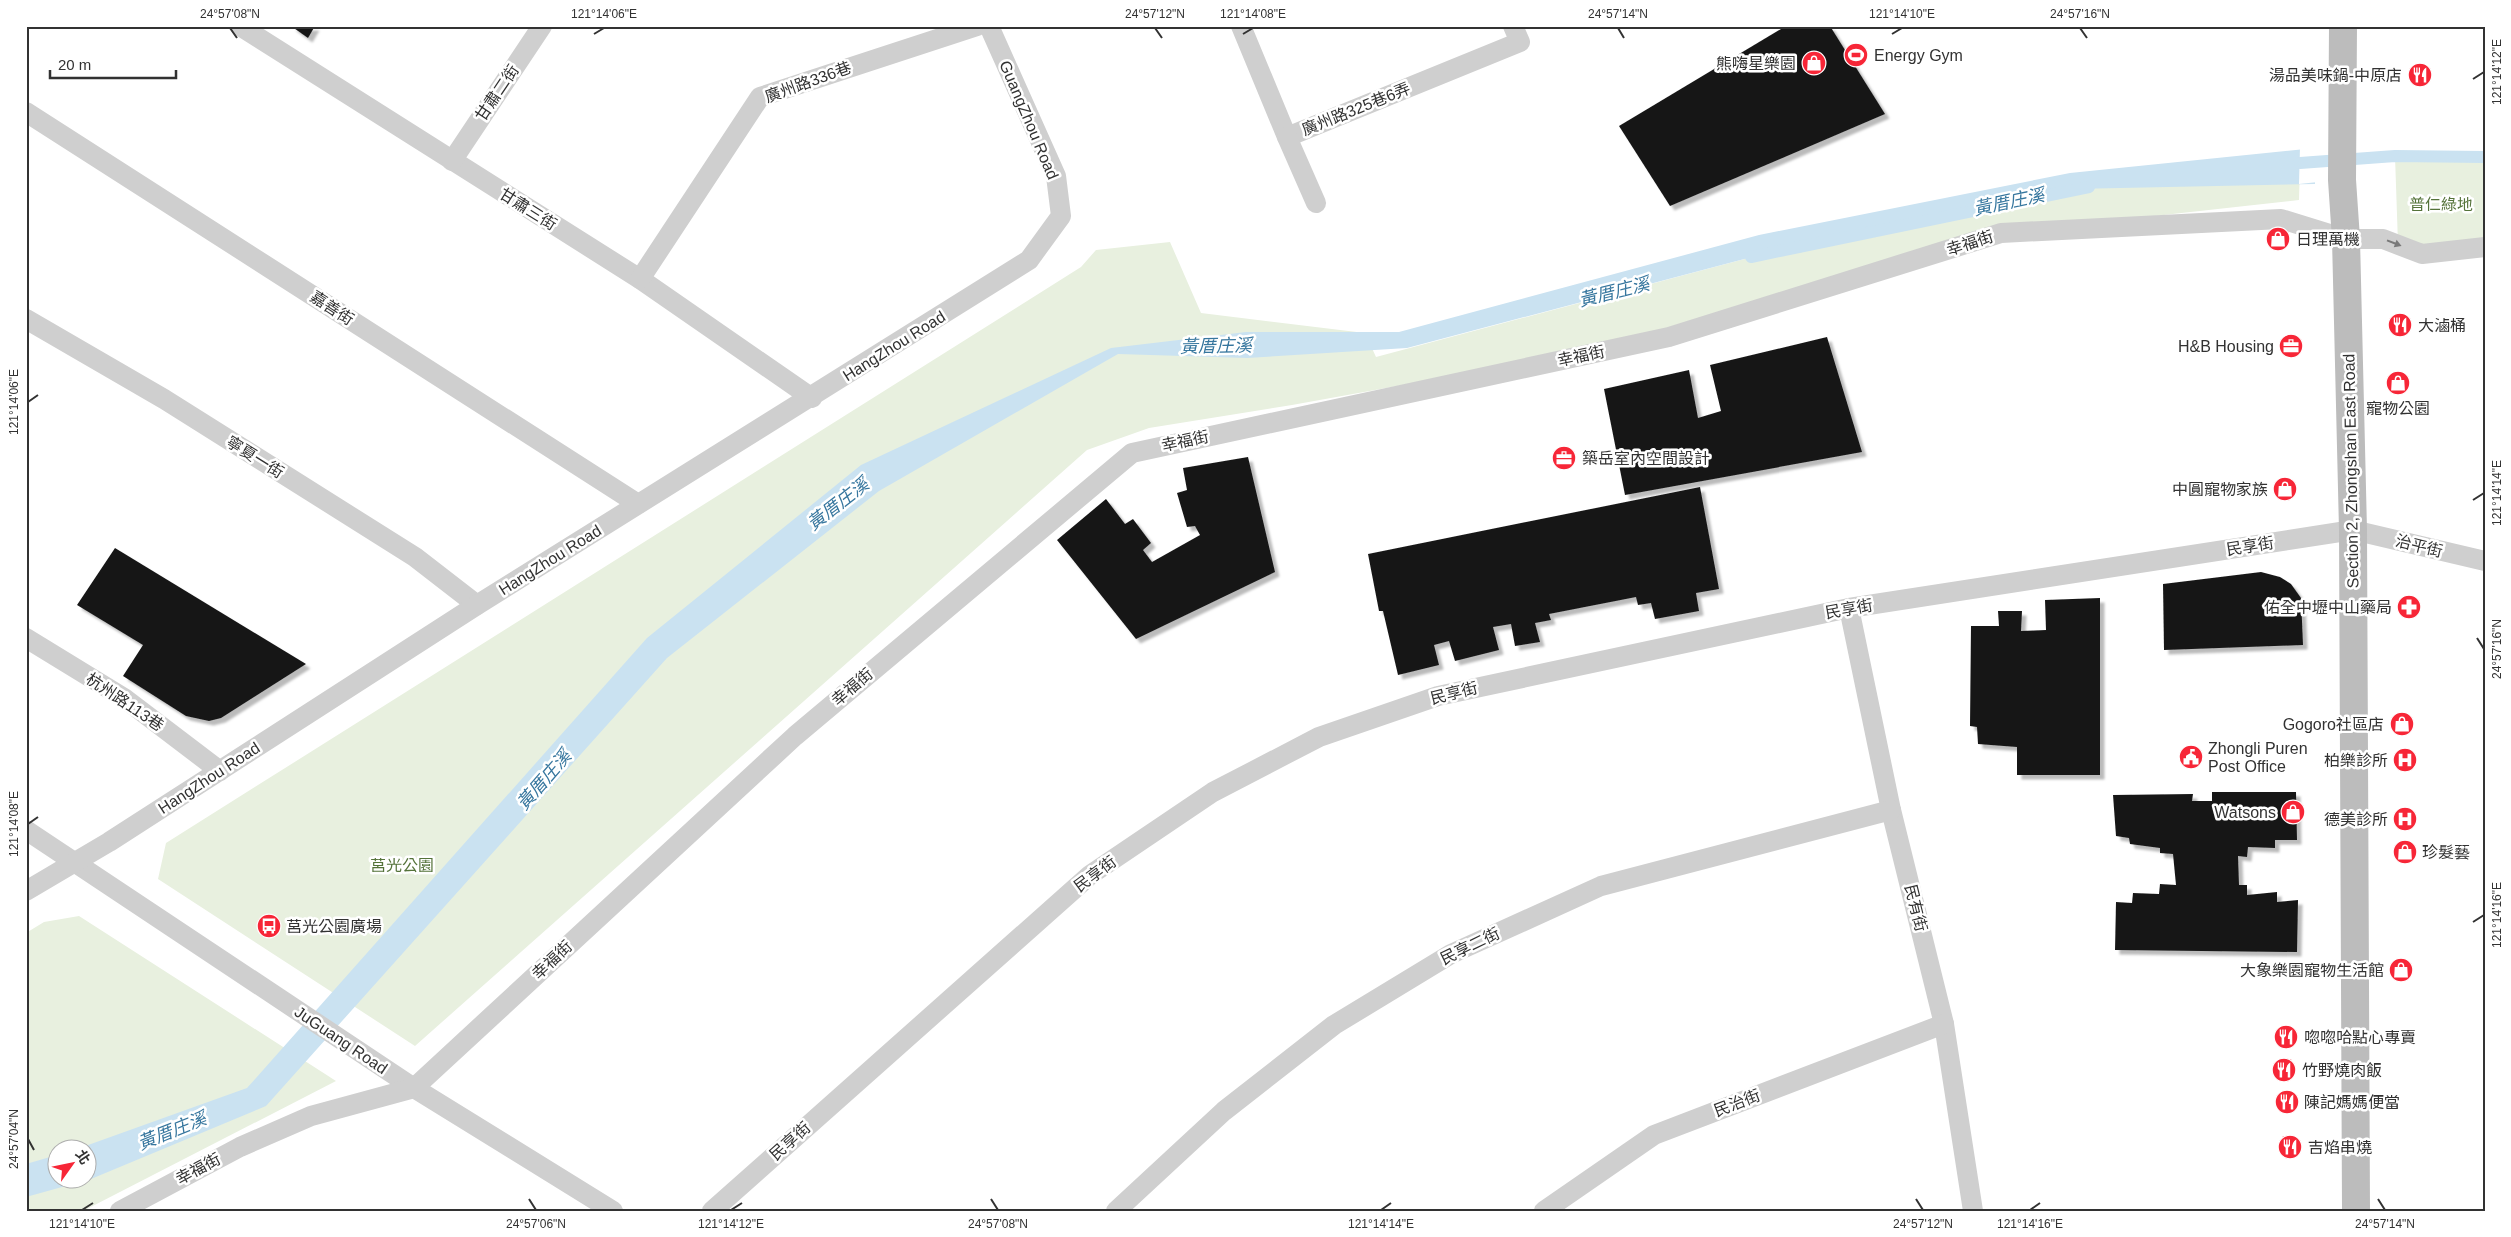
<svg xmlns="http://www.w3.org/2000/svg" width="2511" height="1237" viewBox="0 0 2511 1237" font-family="Helvetica,'Noto Sans TC',sans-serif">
  <defs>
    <filter id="shadow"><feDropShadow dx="4.5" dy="4.5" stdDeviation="1" flood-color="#0004"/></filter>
  </defs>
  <rect width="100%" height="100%" fill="#fff"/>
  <g fill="#e8f0df" fill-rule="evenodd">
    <polygon points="2395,156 2485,160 2485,247 2398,244"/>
    <polygon points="2300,163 2299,200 2001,233 1669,337 1292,405 1149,428 1087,450 415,1046 158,879 166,843 1081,267 1096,250 1170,242 1201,313 1365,333 1376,357 1767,253 2073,189"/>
    <path d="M 79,916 L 336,1081 L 83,1211 L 26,1211 L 26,933 L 44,922 ZM 58,1150 L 88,1150 L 88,1180 L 58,1180 Z"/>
  </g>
  <polygon fill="#cae2f1" points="2315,148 2315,184 2073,189 1767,253 1407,348 1247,358 1118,354 879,491 667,658 266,1106 91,1179 26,1197 26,1164 57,1155 58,1180 88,1180 88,1150 77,1149 247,1088 647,638 861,465 1111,348 1246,332 1399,332 1759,235 2070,173"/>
  <polygon fill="#fff" points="2315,145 2318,148 2318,182 2299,184 2300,147"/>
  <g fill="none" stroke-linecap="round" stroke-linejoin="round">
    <g stroke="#cae2f1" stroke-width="12">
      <polyline points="2300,163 2395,156 2485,157"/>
      <polyline points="1751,257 2089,187"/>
    </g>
  </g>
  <g fill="#191919" filter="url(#shadow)">
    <polygon points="291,26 315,26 308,38"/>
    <polygon points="1786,26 1830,26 1885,114 1670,206 1619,126"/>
    <polygon points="1827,337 1862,452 1625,495 1604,389 1689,370 1698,418 1721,411 1710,365"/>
    <polygon points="1248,457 1275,572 1136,639 1057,540 1106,499 1125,524 1133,519 1151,543 1143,550 1152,562 1200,535 1195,526 1187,527 1177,493 1187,490 1183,468"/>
    <polygon points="1700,487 1719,589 1696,593 1699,611 1655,619 1651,603 1638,605 1636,597 1549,614 1551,620 1535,623 1540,642 1515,646 1511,624 1493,627 1499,650 1455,661 1449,641 1434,645 1439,665 1398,675 1383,611 1379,611 1368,554"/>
    <polygon points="115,548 306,664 221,718 209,721 186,716 123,676 143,645 77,605"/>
    <polygon points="2261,572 2280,577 2291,584 2301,598 2303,645 2164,650 2163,584"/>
    <polygon points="2100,598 2100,775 2017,775 2017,747 1978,744 1977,727 1970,726 1971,626 1999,626 1998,611 2022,611 2021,631 2046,630 2045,600"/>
    <polygon points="2212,792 2296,792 2297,840 2275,840 2275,848 2248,847 2247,857 2238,856 2239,885 2247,885 2247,895 2277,892 2277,902 2298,900 2297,952 2115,950 2116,902 2132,903 2133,893 2159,894 2160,884 2176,885 2173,854 2160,853 2160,848 2130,844 2129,838 2116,836 2113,795 2193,794 2192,801 2212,801"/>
  </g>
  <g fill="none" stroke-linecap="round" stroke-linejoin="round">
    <g stroke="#cfcfcf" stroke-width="20">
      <polyline points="240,26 640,279 812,398"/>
      <polyline points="1241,26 1287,137 1520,42 1513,26"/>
      <polyline points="26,112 638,504"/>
      <polyline points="1287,137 1316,203"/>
      <polyline points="452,161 542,26"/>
      <polyline points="640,279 760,97 977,26"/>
      <polyline points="26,319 164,399 415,557 477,605"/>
      <polyline points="1849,608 1891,810 1944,1024 1973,1211"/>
      <polyline points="26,638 124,698 220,771"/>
      <polyline points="26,830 414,1088 613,1211"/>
      <polyline points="26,891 109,842 477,605 1029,260 1061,216 1056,176 989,26"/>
      <polyline points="120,1211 240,1147 311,1116 414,1088 795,736 1132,453 1669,337 2001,233 2281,219 2346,239 2383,239 2422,254 2485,247"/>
      <polyline points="712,1211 1090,875 1213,792 1319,737 1438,696 1849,608 2353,530 2485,561"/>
      <polyline points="1116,1211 1224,1111 1334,1025 1451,954 1601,886 1891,810"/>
      <polyline points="1544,1211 1654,1135 1944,1024"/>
    </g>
    <polyline stroke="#bcbcbc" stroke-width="28" points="2343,26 2342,180 2346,239 2353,530 2356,1211"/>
  </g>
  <defs><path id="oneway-solid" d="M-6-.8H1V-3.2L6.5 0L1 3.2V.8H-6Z" transform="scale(1.25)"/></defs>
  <use fill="#797979" href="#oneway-solid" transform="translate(2394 243) rotate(21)"/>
  <path fill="none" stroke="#323232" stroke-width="2" d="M 230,28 L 237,38M 1155,28 L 1162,38M 1618,28 L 1624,38M 2080,28 L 2087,38M 594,34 L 604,28M 1243,34 L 1253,28M 1892,34 L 1902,28M 2473,79 L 2484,72M 28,402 L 38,395M 2473,500 L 2484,493M 2477,638 L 2484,649M 28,824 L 38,817M 2473,922 L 2484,915M 28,1139 L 34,1150M 529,1199 L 536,1210M 991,1199 L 998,1210M 1916,1199 L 1923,1210M 2378,1199 L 2385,1210M 82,1210 L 93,1203M 731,1210 L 742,1203M 1381,1210 L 1391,1203M 2030,1210 L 2040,1203"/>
  <defs>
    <g id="stadium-disc" transform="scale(1.25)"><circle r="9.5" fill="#f72637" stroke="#fff"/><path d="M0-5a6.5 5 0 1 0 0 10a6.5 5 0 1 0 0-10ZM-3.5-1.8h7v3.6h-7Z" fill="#fff"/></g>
    <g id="shop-disc" transform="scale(1.25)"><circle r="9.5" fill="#f72637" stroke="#fff"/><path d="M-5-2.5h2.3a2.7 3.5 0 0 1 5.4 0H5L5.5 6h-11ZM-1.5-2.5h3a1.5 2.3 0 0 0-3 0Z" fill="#fff"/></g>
    <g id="restaurant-disc" transform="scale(1.25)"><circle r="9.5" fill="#f72637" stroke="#fff"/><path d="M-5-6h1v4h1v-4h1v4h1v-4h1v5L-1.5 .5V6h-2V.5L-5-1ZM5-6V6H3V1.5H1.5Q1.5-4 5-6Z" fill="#fff"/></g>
    <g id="office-disc" transform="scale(1.25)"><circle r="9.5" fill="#f72637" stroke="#fff"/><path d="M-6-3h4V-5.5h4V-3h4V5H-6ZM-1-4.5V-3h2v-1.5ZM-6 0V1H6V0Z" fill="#fff"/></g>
    <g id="pharmacy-disc" transform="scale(1.25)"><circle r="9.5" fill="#f72637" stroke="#fff"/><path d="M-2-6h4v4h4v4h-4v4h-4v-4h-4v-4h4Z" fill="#fff"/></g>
    <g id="civic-disc" transform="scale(1.25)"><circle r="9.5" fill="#f72637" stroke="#fff"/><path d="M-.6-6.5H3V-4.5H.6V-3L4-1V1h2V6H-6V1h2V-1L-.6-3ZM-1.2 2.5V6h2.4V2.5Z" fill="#fff"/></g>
    <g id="hospital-disc" transform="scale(1.25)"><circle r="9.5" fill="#f72637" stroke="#fff"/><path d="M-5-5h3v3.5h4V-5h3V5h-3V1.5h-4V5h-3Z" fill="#fff"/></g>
    <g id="bus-disc" transform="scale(1.25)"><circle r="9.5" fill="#f72637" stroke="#fff"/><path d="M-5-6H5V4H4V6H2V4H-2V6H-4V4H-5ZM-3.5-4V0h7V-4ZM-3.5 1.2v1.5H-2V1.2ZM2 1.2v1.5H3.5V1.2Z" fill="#fff"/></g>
  </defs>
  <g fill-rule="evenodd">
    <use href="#stadium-disc" x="1856" y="55"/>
    <use href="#shop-disc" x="1814" y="63"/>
    <use href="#restaurant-disc" x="2420" y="75"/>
    <use href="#shop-disc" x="2278" y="239"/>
    <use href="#restaurant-disc" x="2400" y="325"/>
    <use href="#office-disc" x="2291" y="346"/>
    <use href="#shop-disc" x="2398" y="383"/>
    <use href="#office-disc" x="1564" y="458"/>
    <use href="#shop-disc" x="2285" y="489"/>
    <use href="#pharmacy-disc" x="2409" y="607"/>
    <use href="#shop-disc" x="2402" y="724"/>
    <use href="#civic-disc" x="2191" y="757"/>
    <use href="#hospital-disc" x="2405" y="760"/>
    <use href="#shop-disc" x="2293" y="812"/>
    <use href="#hospital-disc" x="2405" y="819"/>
    <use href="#shop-disc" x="2405" y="852"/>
    <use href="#bus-disc" x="269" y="926"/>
    <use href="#shop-disc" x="2401" y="970"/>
    <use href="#restaurant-disc" x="2286" y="1037"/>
    <use href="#restaurant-disc" x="2284" y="1070"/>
    <use href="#restaurant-disc" x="2287" y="1102"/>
    <use href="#restaurant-disc" x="2290" y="1147"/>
  </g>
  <g text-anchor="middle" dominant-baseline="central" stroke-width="5" stroke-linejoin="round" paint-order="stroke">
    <g font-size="16" fill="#323232" stroke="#fff" text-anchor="start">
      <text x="1874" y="55">Energy Gym</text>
      <text x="1796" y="63" text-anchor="end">熊嗨星樂園</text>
      <text x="2402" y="75" text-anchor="end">湯品美味鍋-中原店</text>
      <text x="2296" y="239">日理萬機</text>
      <text x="2418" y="325">大滷桶</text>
      <text x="2274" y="346" text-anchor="end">H&amp;B Housing</text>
      <text x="2398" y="408" text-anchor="middle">寵物公園</text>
      <text x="1582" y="458">築岳室內空間設計</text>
      <text x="2268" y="489" text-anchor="end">中圓寵物家族</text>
      <text x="2392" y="607" text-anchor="end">佑全中壢中山藥局</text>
      <text x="2384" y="724" text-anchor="end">Gogoro社區店</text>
      <text x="2208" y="748">Zhongli Puren<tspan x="2208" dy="18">Post Office</tspan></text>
      <text x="2388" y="760" text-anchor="end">柏樂診所</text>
      <text x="2276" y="812" text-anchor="end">Watsons</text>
      <text x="2388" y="819" text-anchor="end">德美診所</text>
      <text x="2422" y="852">珍髮藝</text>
      <text x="286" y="926">莒光公園廣場</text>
      <text x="2384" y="970" text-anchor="end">大象樂園寵物生活館</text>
      <text x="2304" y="1037">唿唿哈點心專賣</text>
      <text x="2302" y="1070">竹野燒肉飯</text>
      <text x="2304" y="1102">陳記媽媽便當</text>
      <text x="2308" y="1147">吉焰串燒</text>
    </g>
    <g font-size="16" fill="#323232" stroke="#fff">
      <text transform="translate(808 82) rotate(-20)">廣州路336巷</text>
      <text transform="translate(497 93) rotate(-56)">甘肅二街</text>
      <text transform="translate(1356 109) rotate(-22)">廣州路325巷6弄</text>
      <text transform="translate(1029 120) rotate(67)">GuangZhou Road</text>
      <text transform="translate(528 209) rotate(32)">甘肅三街</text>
      <text transform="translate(1970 243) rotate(-18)">幸福街</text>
      <text transform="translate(332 308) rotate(33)">嘉善街</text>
      <text transform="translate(894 346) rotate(-32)">HangZhou Road</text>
      <text transform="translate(1581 356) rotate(-12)">幸福街</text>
      <text transform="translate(1185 441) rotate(-12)">幸福街</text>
      <text transform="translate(255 457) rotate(32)">寧夏一街</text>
      <text transform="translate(2351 471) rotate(-91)">Section 2, Zhongshan East Road</text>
      <text transform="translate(2250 546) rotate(-9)">民享街</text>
      <text transform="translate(2419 546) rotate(14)">治平街</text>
      <text transform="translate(550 560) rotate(-32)">HangZhou Road</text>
      <text transform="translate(1849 609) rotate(-10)">民享街</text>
      <text transform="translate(852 687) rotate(-40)">幸福街</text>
      <text transform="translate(1454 693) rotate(-14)">民享街</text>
      <text transform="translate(125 702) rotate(34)">杭州路113巷</text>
      <text transform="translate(209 778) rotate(-33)">HangZhou Road</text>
      <text transform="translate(1095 874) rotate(-37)">民享街</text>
      <text transform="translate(1916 908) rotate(76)">民有街</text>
      <text transform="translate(1470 946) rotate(-26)">民享二街</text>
      <text transform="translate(552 960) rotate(-43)">幸福街</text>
      <text transform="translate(341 1040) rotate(34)">JuGuang Road</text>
      <text transform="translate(1737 1103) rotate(-21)">民治街</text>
      <text transform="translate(790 1141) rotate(-42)">民享街</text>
      <text transform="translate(198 1169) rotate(-28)">幸福街</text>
    </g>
    <g font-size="16" fill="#55733a" stroke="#fff">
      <text x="2441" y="204">普仁綠地</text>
      <text x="402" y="865">莒光公園</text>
    </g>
    <g font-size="18" font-style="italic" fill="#36769e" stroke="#fff">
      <text transform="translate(2009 202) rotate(-12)">黃厝庄溪</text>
      <text transform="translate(1614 292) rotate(-14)">黃厝庄溪</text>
      <text transform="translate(1216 346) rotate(-1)">黃厝庄溪</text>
      <text transform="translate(838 504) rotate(-38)">黃厝庄溪</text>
      <text transform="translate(544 780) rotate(-49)">黃厝庄溪</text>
      <text transform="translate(172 1131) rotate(-22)">黃厝庄溪</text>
    </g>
  </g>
  <rect width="2511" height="1237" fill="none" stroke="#ffffff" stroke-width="55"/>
  <g transform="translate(72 1164) rotate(57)"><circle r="24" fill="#ffffff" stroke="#adadad"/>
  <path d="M0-4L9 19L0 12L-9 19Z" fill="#f72637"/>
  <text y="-8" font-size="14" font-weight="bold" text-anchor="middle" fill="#323232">北</text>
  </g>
  <path d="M50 70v8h126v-8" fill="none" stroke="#323232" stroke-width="2.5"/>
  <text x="58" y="70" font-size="15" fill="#323232" stroke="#ffffff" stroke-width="4" paint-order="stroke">20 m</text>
  <rect x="28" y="28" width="2456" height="1182" fill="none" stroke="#323232" stroke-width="2"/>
  <g font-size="12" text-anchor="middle" fill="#323232">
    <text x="230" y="18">24°57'08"N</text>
    <text x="604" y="18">121°14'06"E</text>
    <text x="1155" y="18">24°57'12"N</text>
    <text x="1253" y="18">121°14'08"E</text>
    <text x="1618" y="18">24°57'14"N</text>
    <text x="1902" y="18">121°14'10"E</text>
    <text x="2080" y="18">24°57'16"N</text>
    <text transform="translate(2497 72) rotate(-90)" y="4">121°14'12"E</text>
    <text transform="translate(14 402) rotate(-90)" y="4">121°14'06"E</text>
    <text transform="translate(2497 493) rotate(-90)" y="4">121°14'14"E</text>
    <text transform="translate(2497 649) rotate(-90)" y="4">24°57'16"N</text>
    <text transform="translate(14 824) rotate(-90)" y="4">121°14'08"E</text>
    <text transform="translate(2497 915) rotate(-90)" y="4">121°14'16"E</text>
    <text transform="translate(14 1139) rotate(-90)" y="4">24°57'04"N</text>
    <text x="82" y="1228">121°14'10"E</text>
    <text x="536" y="1228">24°57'06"N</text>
    <text x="731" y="1228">121°14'12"E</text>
    <text x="998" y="1228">24°57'08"N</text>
    <text x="1381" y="1228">121°14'14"E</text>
    <text x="1923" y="1228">24°57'12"N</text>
    <text x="2030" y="1228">121°14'16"E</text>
    <text x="2385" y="1228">24°57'14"N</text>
  </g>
</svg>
